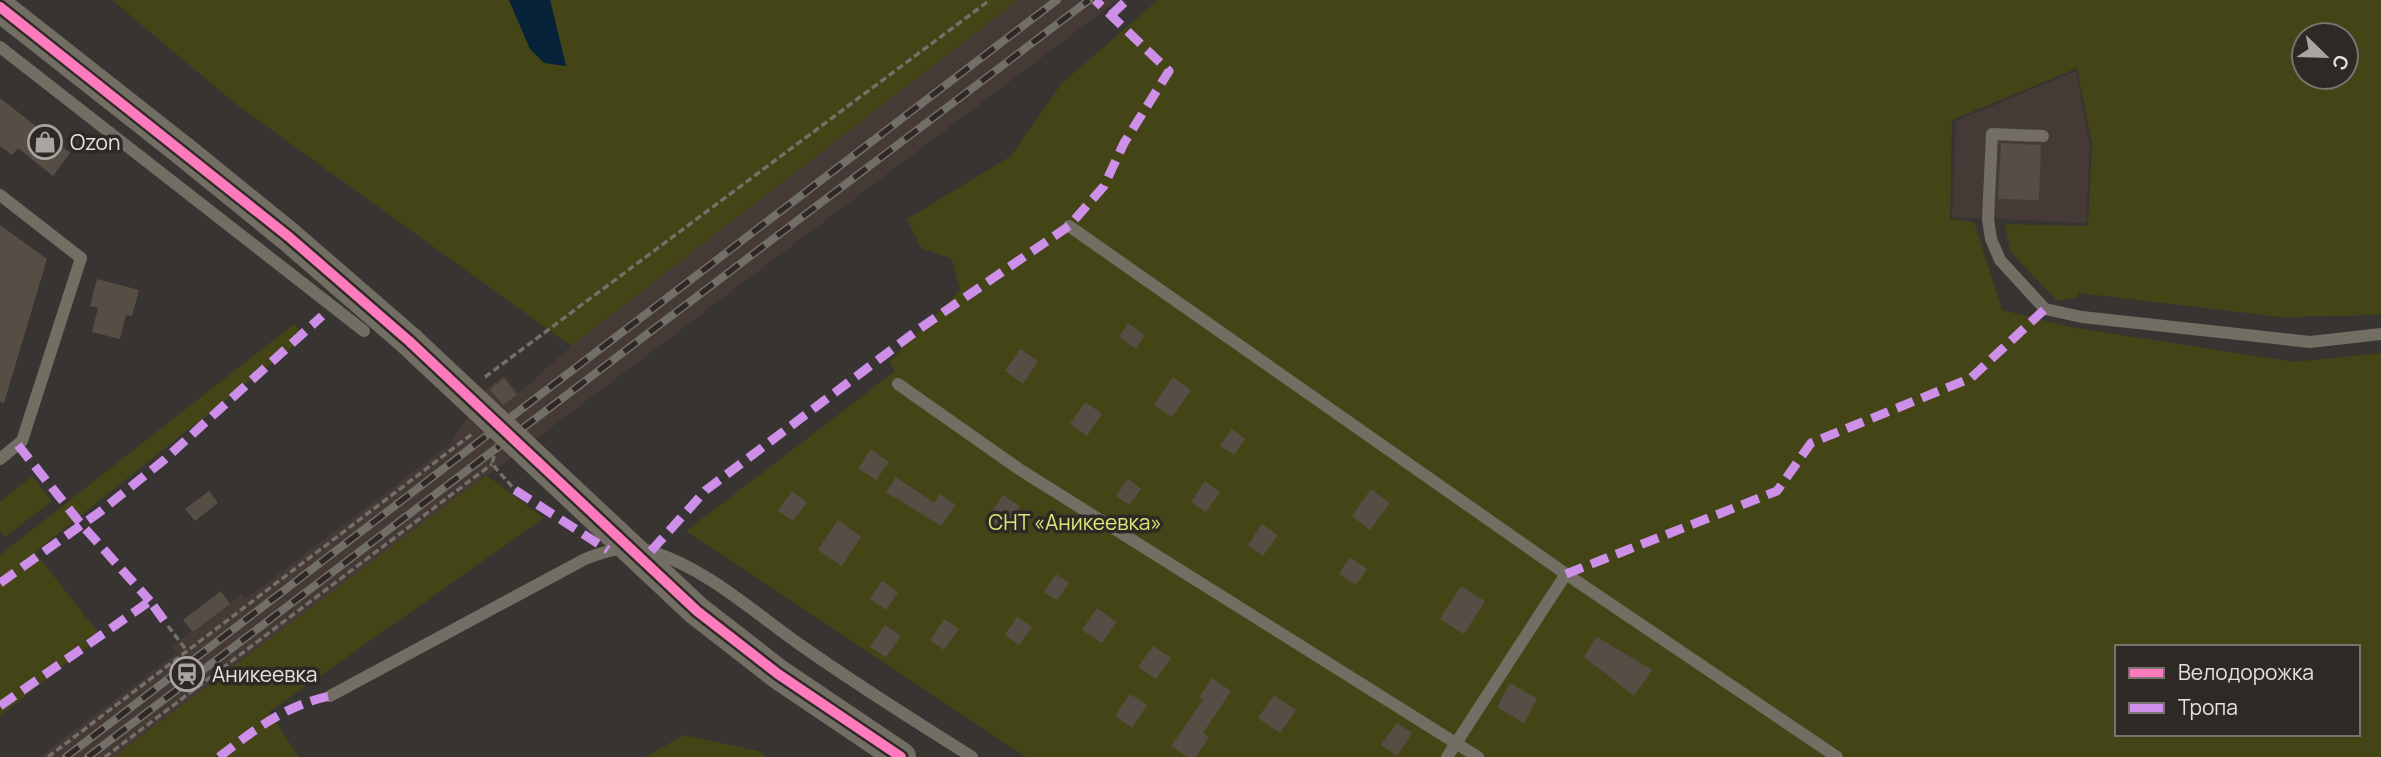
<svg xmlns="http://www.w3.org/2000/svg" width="2381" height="757" viewBox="0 0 2381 757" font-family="Manrope,sans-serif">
  <rect width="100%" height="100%" fill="#373432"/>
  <g fill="#453a35">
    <polygon points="1018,0 1118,0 114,757 39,757 177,653 172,646 192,631 183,620 221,591 229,603 241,594 245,599 450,444 486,389 504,375 519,393 571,346"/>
    <polygon points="2076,71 2090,147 2086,223 1952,217 1956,121"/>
  </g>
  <g fill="#434516" fill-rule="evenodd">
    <polygon points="112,0 509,0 530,49 566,66 550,0 1018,0 571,346 237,105"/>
    <path d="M 1158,0 L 2381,0 L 2381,315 L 2280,317 L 2079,293 L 2076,298 L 2057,301 L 2010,251 L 2005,224 L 2088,226 L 2092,144 L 2077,68 L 1952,120 L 1950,219 L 1974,222 L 2002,310 L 2070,327 L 2294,362 L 2381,353 L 2381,757 L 1026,757 L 686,531 L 894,372 L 890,361 L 960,290 L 952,259 L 921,248 L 907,219 L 1011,156 L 1061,84 ZM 2304,35 L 2346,35 L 2346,77 L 2304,77 ZM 2117,647 L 2358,647 L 2358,734 L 2117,734 Z"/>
    <polygon points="294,324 306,336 35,552 101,636 0,716 0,555"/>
    <polygon points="486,475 544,518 269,712 299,757 114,757"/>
    <polygon points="32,476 52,501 5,537 0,531 0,502"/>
    <polygon points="684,735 758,751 767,757 645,757"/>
  </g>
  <polygon fill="#052239" points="509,0 550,0 566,66 544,63 530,49"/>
  <g fill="#564e44">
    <polygon points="0,98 70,153 53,176 18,148 12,155 0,146"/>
    <polygon points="2001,143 2041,145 2039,200 1998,199"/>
    <polygon points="0,225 47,259 4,403 0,402"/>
    <polygon points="97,279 139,290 132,316 126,315 120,339 92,332 98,308 90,306"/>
    <polygon points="1128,323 1145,335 1136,349 1119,337"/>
    <polygon points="1020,349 1038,361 1023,384 1005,371"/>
    <polygon points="1173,377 1191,390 1172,417 1154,405"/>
    <polygon points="504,378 517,395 503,405 490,389"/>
    <polygon points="1085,402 1102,414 1087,436 1070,424"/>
    <polygon points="1232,429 1245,439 1234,455 1220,446"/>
    <polygon points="871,449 889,462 876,480 858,468"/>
    <polygon points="896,477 934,503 940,494 956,505 941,526 886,492"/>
    <polygon points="1128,479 1141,489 1129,505 1116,496"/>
    <polygon points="1205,481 1220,492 1206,512 1191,502"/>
    <polygon points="1371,489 1390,503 1370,530 1352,516"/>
    <polygon points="209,491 218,503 195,521 185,509"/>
    <polygon points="792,491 807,502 793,521 778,511"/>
    <polygon points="1003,495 1020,506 1003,531 986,520"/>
    <polygon points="838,520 861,537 842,566 818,550"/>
    <polygon points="1262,524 1278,535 1263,556 1248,545"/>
    <polygon points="1350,557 1367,569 1356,585 1339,574"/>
    <polygon points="1056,574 1069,583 1057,600 1044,592"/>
    <polygon points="882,581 898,592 886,610 870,599"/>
    <polygon points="1461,586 1485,601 1464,634 1440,619"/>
    <polygon points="221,591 230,604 193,632 183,620"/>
    <polygon points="1097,608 1117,622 1102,643 1082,630"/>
    <polygon points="1017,617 1032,627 1019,645 1005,635"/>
    <polygon points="944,619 959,629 944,650 930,640"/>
    <polygon points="885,625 901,636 886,657 870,647"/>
    <polygon points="1597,637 1652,670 1634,696 1584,657"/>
    <polygon points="1153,646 1171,658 1156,679 1138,667"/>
    <polygon points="1212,678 1231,691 1203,733 1209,737 1196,757 1187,757 1171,746 1203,700 1199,697"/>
    <polygon points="1510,683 1537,699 1524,723 1497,707"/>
    <polygon points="1130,694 1147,705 1132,728 1115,716"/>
    <polygon points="1274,695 1296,710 1280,733 1258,718"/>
    <polygon points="1397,723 1412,733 1397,756 1381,745"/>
  </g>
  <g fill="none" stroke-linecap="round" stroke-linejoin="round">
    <g stroke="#727069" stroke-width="3.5" stroke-dasharray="7 3.5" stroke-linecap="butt">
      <polyline points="485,377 990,0"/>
      <polyline points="494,456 492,464 515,490"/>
      <polyline points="168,626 187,651"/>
      <polyline points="48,757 472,434"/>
      <polyline points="105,757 492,464"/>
    </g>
    <g stroke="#726e64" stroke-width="12">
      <polyline points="0,47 364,331"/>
      <polyline points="2043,136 1992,134 1988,219 1991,239 2000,260 2045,309 2082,317 2310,342 2381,334"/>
      <polyline points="0,195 81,258 22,441 0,459"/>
      <polyline points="1069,226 1566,574 1837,757"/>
      <polyline points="898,384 1019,469 1478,757"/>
      <path d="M 330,696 L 585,559 C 608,550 629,544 653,552 C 707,569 756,614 802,646 C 857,685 915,721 972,757"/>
      <polyline points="1447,757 1566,574"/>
    </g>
    <polyline stroke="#726e64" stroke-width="30" points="0,7 183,151"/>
    <g stroke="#726e68" stroke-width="8">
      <g id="rail">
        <polyline points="66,757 1057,0"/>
        <polyline points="88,757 1089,0"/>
      </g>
    </g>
    <use href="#rail" stroke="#2f2926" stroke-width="5" stroke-dasharray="16" stroke-linecap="butt"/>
    <polyline stroke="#726e64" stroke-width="30" points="183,151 289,237 409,341 697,611 778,674 901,757"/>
    <g stroke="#ce8fe9" stroke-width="9" stroke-dasharray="18 9" stroke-linecap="butt">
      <polyline points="1111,15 1127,0"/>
      <polyline points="18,445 81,524 150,601"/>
      <polyline points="515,490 608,550"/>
      <polyline points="651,551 706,490 919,329 1069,226 1104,186 1124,143 1169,71 1095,0"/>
      <polyline points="1566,574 1777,491 1811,443 1971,378 2045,309"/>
      <polyline points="0,583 101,511 164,460 322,316"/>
      <polyline points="0,706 150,601 168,626"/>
      <path d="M 219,757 C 254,730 286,705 330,696"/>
    </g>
    <g stroke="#2f2926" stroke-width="15">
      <polyline id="cycleway" points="0,7 289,237 409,341 697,611 778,674 901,757"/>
    </g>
    <use href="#cycleway" stroke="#fd7abc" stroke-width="10"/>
  </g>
  <defs>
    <g id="shop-ring" transform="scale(1.75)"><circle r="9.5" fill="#2f2926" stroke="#a9a5a3" stroke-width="1.5"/><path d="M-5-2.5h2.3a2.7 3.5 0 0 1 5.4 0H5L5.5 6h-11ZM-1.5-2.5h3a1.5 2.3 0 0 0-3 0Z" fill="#a9a5a3"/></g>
    <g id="station-ring" transform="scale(1.75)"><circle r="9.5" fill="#2f2926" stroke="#a9a5a3" stroke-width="1.5"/><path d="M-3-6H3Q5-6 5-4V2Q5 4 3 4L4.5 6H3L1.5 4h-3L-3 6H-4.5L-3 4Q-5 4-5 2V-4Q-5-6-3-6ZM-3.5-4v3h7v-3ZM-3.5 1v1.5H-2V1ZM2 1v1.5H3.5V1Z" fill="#a9a5a3"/></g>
  </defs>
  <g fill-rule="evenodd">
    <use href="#shop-ring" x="45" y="142"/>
    <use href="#station-ring" x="187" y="674"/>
  </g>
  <g text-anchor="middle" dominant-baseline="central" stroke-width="7" stroke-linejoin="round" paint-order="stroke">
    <g font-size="21" fill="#e6e2e0" stroke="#2f2926" text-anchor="start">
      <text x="70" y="142">Ozon</text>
      <text x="212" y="674">Аникеевка</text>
    </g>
    <g font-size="21" fill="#dce578" stroke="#2f2926">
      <text x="1075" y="522">СНТ «Аникеевка»</text>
    </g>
  </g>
  <rect x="2115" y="645" width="245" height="91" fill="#2f2926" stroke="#787370" stroke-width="2"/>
  <rect x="2129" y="668" width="35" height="10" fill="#fd7abc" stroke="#787370" stroke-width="2"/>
  <text x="2178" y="680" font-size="21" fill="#e6e2e0">Велодорожка</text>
  <rect x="2129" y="703" width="35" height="10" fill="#ce8fe9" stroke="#787370" stroke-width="2"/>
  <text x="2178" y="715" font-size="21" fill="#e6e2e0">Тропа</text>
  <g transform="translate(2325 56) rotate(113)"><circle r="33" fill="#2f2926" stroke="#787370" stroke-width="2"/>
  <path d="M0-5L12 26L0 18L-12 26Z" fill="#a9a5a3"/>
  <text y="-10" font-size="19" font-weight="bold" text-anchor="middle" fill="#e6e2e0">С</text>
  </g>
</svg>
